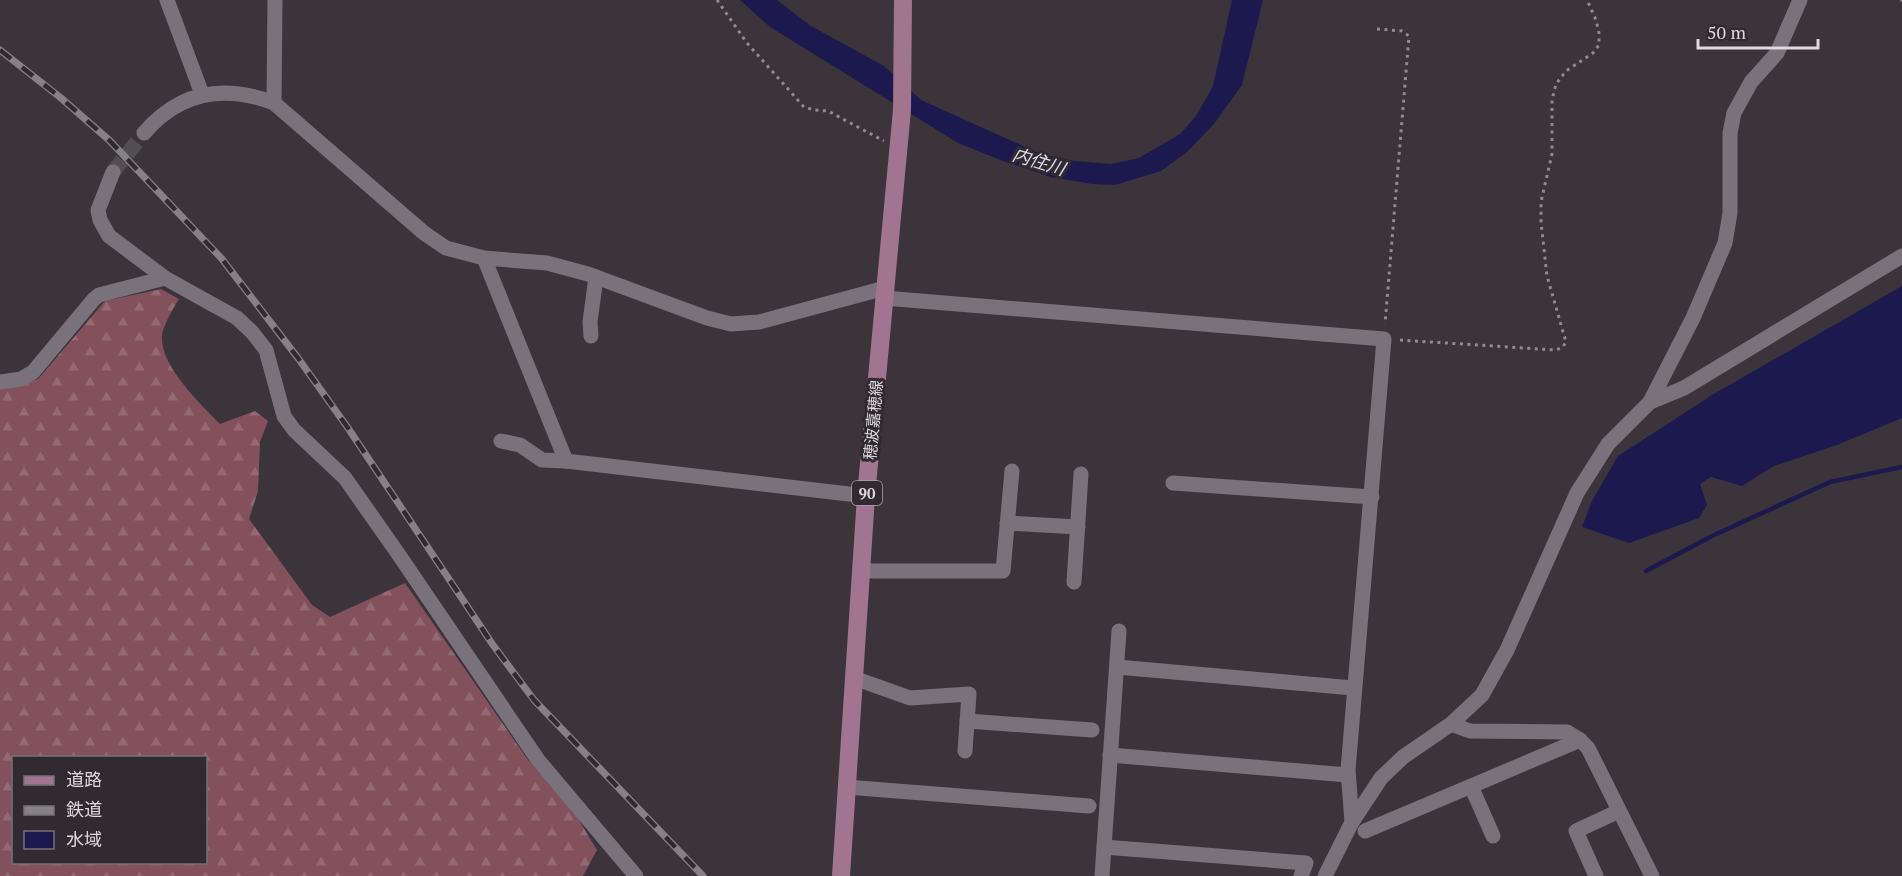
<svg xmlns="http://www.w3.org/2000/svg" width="1902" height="876" viewBox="0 0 1902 876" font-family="'PT Serif','Noto Sans JP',serif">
  <defs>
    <pattern id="forest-firs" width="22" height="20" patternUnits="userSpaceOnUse" patternTransform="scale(1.5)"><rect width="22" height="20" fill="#82515c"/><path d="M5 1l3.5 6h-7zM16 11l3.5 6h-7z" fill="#936973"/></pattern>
  </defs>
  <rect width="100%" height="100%" fill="#3b353b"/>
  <path fill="url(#forest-firs)" fill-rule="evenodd" d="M 161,289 L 179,299 C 174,307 162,327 162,337 C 161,367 200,403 220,424 L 255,411 L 268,421 L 260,442 L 258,491 L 249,519 L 312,605 L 330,617 L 405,583 L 528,760 L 577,817 L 597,850 L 583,876 L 0,876 L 0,388 L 7,388 L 38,379 L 105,301 ZM 14,758 L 206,758 L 206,862 L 14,862 Z"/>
  <g fill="#1c194f">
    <polygon points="740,0 777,0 811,26 884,66 921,100 1041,154 1075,161 1111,164 1139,158 1180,134 1196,116 1213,86 1232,0 1263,0 1242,85 1214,124 1187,152 1161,171 1115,185 1092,184 1051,177 1003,161 958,143 770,27"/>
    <polygon points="1902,286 1902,418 1837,445 1774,466 1742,486 1711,477 1700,484 1707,505 1699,518 1629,543 1582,527 1592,501 1618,456 1712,395"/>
  </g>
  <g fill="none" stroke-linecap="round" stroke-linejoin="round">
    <polyline stroke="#1c194f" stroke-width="4.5" points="1646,571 1712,536 1830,482 1902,467"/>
    <polyline stroke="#534e53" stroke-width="15" stroke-dasharray="15 8" stroke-linecap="butt" points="113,172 144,133"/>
    <g stroke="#908b90" stroke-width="3" stroke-dasharray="3 4.5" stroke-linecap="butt">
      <polyline points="717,0 747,43 804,107 814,110 828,111 884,141"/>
      <polyline points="1901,0 1902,1"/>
      <polyline points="1377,29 1402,31 1409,36 1385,324"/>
      <polyline points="1400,340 1555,350 1562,348 1566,342 1547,276 1541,222 1541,202 1552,154 1552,100 1556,84 1566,71 1593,53 1599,45 1599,33 1596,20 1587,0"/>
    </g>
    <g stroke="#79727a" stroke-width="15">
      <polyline points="167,0 202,94"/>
      <polyline points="274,103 275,0"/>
      <path d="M 144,133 C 180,91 224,84 274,103 L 424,233 L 446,248 L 484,258 L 547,263 L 588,274 L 707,318 L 731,324 L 759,322 L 885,288"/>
      <polyline points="113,172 98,210 100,220 109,236 165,278 237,318 252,332 266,350 284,416 294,430 345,478 399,555 538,760 636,876"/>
      <polyline points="484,258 566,461 866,496"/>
      <polyline points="884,298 1384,339 1348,770 1352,822"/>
      <polyline points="591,336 590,322 596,277"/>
      <polyline points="0,382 21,379 33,372 94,299 99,295 165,278"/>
      <polyline points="1650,402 1684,388 1902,256"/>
      <polyline points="501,441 520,445 542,460 566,461"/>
      <polyline points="1173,483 1372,497"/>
      <polyline points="1007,523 1078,527"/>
      <polyline points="861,571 1003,571 1012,471"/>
      <polyline points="1074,582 1081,474"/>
      <polyline points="1117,667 1353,688"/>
      <polyline points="854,678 910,698 969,694 965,751"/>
      <polyline points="967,721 1092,730"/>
      <polyline points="1451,724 1470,731 1567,732 1580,740 1588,748 1652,876"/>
      <polyline points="1110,755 1348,775"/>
      <polyline points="1471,786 1493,836"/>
      <polyline points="846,787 1089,806"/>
      <polyline points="1365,831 1580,740"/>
      <polyline points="1104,847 1306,863 1301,876"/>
      <polyline points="1102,876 1119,631"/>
      <polyline points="1325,876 1352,822 1381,778 1403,757 1451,724 1482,695 1507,650 1577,493 1608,444 1650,402 1693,318 1725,243 1730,213 1730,133 1734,113 1751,82 1777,53 1800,0"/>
      <polyline points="1596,876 1576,831 1619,811"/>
    </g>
    <polyline stroke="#a17590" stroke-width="18" points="841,876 866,496 902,110 903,0"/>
    <g stroke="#868186" stroke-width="7">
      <polyline id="rail" points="0,50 61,98 109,140 222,259 298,358 348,428 493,645 534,700 703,876"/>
    </g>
    <use href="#rail" stroke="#312b31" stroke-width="4.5" stroke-dasharray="14" stroke-linecap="butt"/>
  </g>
  <g text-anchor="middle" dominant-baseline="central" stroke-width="6" stroke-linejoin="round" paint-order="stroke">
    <rect fill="#312b31" stroke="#a9a5a9" stroke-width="1.5" x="852" y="481" width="30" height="24" rx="4.5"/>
    <g font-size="15" font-weight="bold" fill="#ddd9dd">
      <text x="867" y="493">90</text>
    </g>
    <g font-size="16" fill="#ddd9dd" stroke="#312b31">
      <text transform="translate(873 420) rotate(-85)">穂波嘉穂線</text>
    </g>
    <g font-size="18" font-style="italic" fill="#dbddef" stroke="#312b31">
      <text transform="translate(1039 161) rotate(17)">内住川</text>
    </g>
  </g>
  <rect x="12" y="756" width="195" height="108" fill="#312b31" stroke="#767176" stroke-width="1.5"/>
  <rect x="24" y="776" width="30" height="9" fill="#a17590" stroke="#767176" stroke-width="1.5"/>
  <text x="66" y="786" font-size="18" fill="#ddd9dd">道路</text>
  <rect x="24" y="806" width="30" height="9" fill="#868186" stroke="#767176" stroke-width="1.5"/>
  <text x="66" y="816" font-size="18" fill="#ddd9dd">鉄道</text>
  <rect x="24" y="831" width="30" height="18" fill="#1c194f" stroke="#767176" stroke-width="1.5"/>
  <text x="66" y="846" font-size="18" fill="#ddd9dd">水域</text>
  <path d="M1698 39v9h120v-9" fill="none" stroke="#ddd9dd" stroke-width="3"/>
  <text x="1707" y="39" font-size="18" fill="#ddd9dd" stroke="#312b31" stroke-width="4.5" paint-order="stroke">50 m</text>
</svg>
